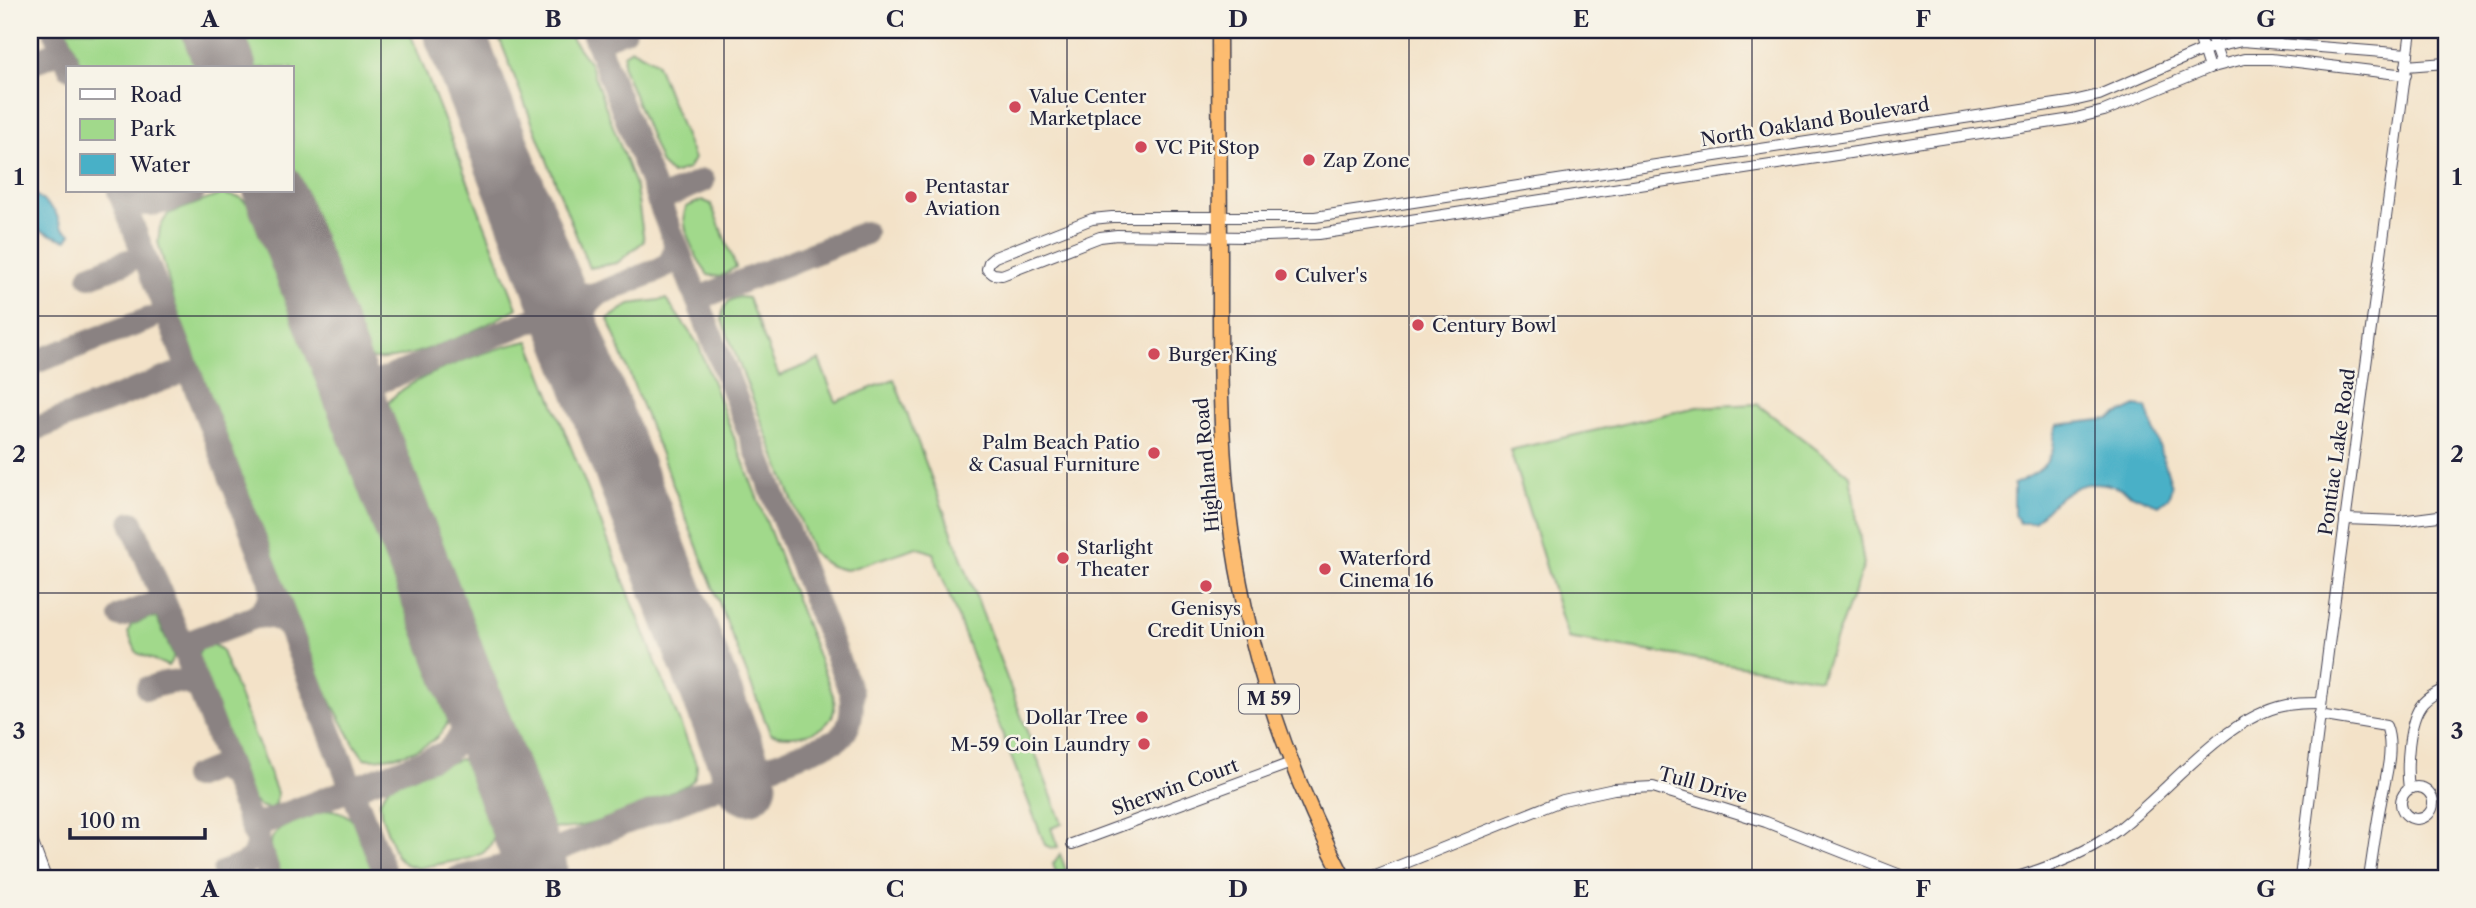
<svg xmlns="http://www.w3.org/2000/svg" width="2476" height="908" viewBox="0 0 2476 908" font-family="'Libre Caslon Text',serif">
  <rect width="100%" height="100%" fill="#f7f3e8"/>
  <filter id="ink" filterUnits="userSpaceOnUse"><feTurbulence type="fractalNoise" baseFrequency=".0143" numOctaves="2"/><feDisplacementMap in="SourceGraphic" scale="14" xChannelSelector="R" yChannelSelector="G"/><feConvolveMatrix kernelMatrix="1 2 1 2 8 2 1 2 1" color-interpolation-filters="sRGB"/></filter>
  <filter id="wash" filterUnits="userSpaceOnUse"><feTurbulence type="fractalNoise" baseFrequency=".00686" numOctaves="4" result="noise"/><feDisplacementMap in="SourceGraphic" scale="28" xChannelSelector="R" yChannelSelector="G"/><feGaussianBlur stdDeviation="1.57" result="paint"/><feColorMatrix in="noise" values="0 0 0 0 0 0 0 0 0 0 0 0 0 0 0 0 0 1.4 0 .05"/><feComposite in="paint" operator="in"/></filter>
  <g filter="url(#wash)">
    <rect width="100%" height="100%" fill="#f3e2c8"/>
    <g fill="#a1d98b" stroke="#627e63" stroke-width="2">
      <polygon points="67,30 187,30 202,68 82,68"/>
      <path d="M 233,30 L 409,30 L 517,308 C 487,327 397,369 363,357 L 356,347 L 292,179 L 292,68 L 249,68 Z"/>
      <polygon points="500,30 565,30 589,62 636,188 644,241 617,263 589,268 497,32"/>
      <polygon points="632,49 656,62 694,159 688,169 672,174 661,164 623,67 624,54"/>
      <path d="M 222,194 L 241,198 L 257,212 L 448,696 C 461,742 406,757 371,759 L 364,758 L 354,744 L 324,689 L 176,308 L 158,242 L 160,227 L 168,214 Z"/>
      <path d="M 702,200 L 711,204 L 736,267 L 720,277 L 708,275 C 696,258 679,227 686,207 Z"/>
      <path d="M 740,297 L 748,298 L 779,376 L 819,360 L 836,402 L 894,379 L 1062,824 L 1051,828 L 1058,847 L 1051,848 L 1045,845 L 933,553 L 917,547 L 847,570 C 832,568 822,563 812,551 L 722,320 C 722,307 727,299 740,297 Z"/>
      <path d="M 666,299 L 698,344 L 833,695 C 844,731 796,742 770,733 L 608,319 L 630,304 Z"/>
      <path d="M 529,341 L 697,766 C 697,775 695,780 687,785 C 660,797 578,837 552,827 C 546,825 543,820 540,816 L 384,423 C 385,415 384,408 389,402 C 407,377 498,346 529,341 Z"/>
      <polygon points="1757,404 1850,475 1864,565 1820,679 1568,638 1510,450 1697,407"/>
      <polygon points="151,617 157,618 174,657 168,666 137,653 128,633 131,625"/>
      <polygon points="205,645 213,645 221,649 277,793 276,804 271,809 259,806 250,797 198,663 198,653"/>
      <polygon points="460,759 473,764 497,821 496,832 490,846 483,853 471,858 418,868 405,864 396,855 381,814 380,801 383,795 391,784"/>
      <path d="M 333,810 C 341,812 347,814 352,820 C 360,830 373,866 373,878 L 282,878 C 268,842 261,835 301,819 C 312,815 321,810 333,810 Z"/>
      <polygon points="1060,854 1069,878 1058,878 1053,864"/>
    </g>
    <g fill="#48b0c7" stroke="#356981" stroke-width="2">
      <path d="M 30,190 L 55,211 L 62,228 L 71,234 L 67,240 C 55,238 40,228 30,229 Z"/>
      <path d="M 2136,406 L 2147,408 L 2172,486 L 2168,498 L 2159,505 C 2144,501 2133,494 2118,488 C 2082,473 2057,496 2034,523 L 2020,523 L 2014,515 L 2014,484 C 2031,476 2045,470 2052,452 C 2056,442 2051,439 2058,425 L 2109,419 Z"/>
    </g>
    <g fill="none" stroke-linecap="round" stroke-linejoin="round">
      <g stroke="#8a8282" stroke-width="24">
        <polyline points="55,30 70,68"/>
        <polyline points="596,41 624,30"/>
        <polyline points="464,58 465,40 469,30"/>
        <polyline points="30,63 63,50"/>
        <polyline points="119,191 384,871"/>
        <path d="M 122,191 C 142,215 170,200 194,191"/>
        <polyline points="255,191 267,199 287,224"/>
        <polyline points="658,200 703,181"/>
        <path d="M 547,272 C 561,287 574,296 595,295"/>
        <polyline points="90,276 128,261"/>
        <polyline points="697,299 865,233"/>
        <path d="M 577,347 C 575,324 581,310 598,295"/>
        <polyline points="30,364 149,319"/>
        <path d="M 344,372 L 359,383 L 373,384 L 658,270 C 671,264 674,258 675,244"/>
        <polyline points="359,410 364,393 373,384"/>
        <polyline points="30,431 174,375"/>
        <polyline points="132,523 187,657 271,878"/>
        <path d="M 271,580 C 273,598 269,606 255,617 C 271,615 279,617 290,629"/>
        <polyline points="121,616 153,604 167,609"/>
        <polyline points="195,640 255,617"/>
        <path d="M 148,688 C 167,682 178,678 197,687"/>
        <path d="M 733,747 C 746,759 755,766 773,765"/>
        <polyline points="194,777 216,768 231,775"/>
        <path d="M 252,827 L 445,753 C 467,734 469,721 469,693"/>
        <path d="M 224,872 C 249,863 257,862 258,833"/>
        <path d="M 458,878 L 533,859 L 837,740 C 852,729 853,710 851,693 L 592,30"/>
      </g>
      <g stroke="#8a8282" stroke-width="61">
        <polyline points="212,30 226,68"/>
        <polyline points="453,30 747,784"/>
        <polyline points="274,191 537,868"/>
      </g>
    </g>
  </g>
  <g filter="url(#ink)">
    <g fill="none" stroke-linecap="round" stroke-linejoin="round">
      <g stroke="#413f50" stroke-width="12">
        <g id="minor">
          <polyline points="2197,30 2209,68"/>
          <polyline points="2209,30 2221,64"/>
          <polyline points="2406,66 2446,63"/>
          <polyline points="2406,75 2271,59 2244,59 2209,68 2104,111 2072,119 1319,234 1244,237 1117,235 1100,237 1002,275 993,274 987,269 989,262 995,257 1092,219 1112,217 1315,217 2069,102 2099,95 2203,50 2242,41 2408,54"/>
          <polyline points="2345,519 2400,521 2446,515"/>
          <path d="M 2319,715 L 2386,726 C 2395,749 2385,779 2381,802 C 2376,827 2373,853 2369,878"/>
          <circle cx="2417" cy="803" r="16"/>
          <path d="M 2409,789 C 2406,767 2408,720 2423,703 C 2429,696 2438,692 2446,688"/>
          <polyline points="30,835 46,878"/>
          <polyline points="1072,844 1291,763"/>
          <polyline points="1368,878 1563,800 1614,789 1653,787 1766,822 1908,878"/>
          <path d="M 2014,878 C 2047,868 2084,854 2112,834 C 2164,797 2216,725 2278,707 C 2292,703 2306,703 2321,703"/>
          <path d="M 2300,878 C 2333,595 2374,313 2411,30"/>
        </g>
      </g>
      <g stroke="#413f50" stroke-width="17">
        <path id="highway" d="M 1219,30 C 1219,106 1220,182 1220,258 C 1220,341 1219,424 1228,506 C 1243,636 1284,763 1344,878"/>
      </g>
      <use href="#minor" stroke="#fff" stroke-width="10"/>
      <use href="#highway" stroke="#fdbc70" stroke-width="14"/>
    </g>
  </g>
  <path fill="none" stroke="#22223b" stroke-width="2" stroke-opacity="0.55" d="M 381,30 L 381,878M 724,30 L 724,878M 1067,30 L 1067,878M 1409,30 L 1409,878M 1752,30 L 1752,878M 2095,30 L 2095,878M 30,316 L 2446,316M 30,593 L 2446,593"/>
  <g fill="#d1495b" stroke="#f7f3e8" stroke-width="2.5">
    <circle cx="1015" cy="107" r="7"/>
    <circle cx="1141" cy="147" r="7"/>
    <circle cx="1309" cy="160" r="7"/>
    <circle cx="911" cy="197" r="7"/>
    <circle cx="1281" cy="275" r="7"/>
    <circle cx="1418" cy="325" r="7"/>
    <circle cx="1154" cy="354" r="7"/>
    <circle cx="1154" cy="453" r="7"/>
    <circle cx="1063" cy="558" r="7"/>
    <circle cx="1325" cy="569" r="7"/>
    <circle cx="1206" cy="586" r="7"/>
    <circle cx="1142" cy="717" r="7"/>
    <circle cx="1144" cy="744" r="7"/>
  </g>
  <g text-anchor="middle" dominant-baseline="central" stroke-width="5" stroke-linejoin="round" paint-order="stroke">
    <rect fill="#f7f3e8" stroke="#62616f" stroke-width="2" x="1239" y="684.5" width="60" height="29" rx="5"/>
    <g font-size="18" font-weight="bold" fill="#22223b">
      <text x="1269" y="699">M 59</text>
    </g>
    <g font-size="19" fill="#22223b" stroke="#f7f3e8" text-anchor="start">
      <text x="1029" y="96">Value Center<tspan x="1029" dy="22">Marketplace</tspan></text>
      <text x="1155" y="147">VC Pit Stop</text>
      <text x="1323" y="160">Zap Zone</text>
      <text x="925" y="186">Pentastar<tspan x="925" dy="22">Aviation</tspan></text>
      <text x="1295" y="275">Culver's</text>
      <text x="1432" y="325">Century Bowl</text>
      <text x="1168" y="354">Burger King</text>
      <text x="1140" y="442" text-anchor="end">Palm Beach Patio<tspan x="1140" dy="22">&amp; Casual Furniture</tspan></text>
      <text x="1077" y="547">Starlight<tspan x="1077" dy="22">Theater</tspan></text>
      <text x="1339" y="558">Waterford<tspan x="1339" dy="22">Cinema 16</tspan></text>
      <text x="1206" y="608" text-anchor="middle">Genisys<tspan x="1206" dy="22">Credit Union</tspan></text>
      <text x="1128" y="717" text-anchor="end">Dollar Tree</text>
      <text x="1130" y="744" text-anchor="end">M-59 Coin Laundry</text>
    </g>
    <g font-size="19" fill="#22223b" stroke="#f7f3e8">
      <text transform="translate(1815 122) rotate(-9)">North Oakland Boulevard</text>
      <text transform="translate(2337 452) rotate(-82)">Pontiac Lake Road</text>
      <text transform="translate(1207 465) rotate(-95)">Highland Road</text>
      <text transform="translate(1703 785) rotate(15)">Tull Drive</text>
      <text transform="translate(1175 787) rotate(-20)">Sherwin Court</text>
    </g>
  </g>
  <rect width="2476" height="908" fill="none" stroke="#f7f3e8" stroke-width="77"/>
  <rect x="66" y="66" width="228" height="126" fill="#f7f3e8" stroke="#a29fa3" stroke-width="2"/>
  <rect x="80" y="89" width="35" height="10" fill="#ffffff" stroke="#a29fa3" stroke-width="2"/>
  <text x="130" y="102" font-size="21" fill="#22223b">Road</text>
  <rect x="80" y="119" width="35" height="21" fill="#a1d98b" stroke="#a29fa3" stroke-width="2"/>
  <text x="130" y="136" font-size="21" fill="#22223b">Park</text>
  <rect x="80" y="154" width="35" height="21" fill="#48b0c7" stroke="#a29fa3" stroke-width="2"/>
  <text x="130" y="172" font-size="21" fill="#22223b">Water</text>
  <path d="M70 828v10h135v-10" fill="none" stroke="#22223b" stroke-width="3.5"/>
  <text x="80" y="828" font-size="21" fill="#22223b" stroke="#f7f3e8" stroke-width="5" paint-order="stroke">100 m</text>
  <rect x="38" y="38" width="2400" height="832" fill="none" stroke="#22223b" stroke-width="2.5"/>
  <g font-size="23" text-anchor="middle" font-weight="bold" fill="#22223b">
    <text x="210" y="27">A</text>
    <text x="553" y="27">B</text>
    <text x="895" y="27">C</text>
    <text x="1238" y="27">D</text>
    <text x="1581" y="27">E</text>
    <text x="1923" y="27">F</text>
    <text x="2266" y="27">G</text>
    <text x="19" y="185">1</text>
    <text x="2457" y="185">1</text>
    <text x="19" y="462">2</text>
    <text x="2457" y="462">2</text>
    <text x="19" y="739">3</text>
    <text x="2457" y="739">3</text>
    <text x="210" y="897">A</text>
    <text x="553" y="897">B</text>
    <text x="895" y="897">C</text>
    <text x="1238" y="897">D</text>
    <text x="1581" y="897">E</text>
    <text x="1923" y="897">F</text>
    <text x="2266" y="897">G</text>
  </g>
</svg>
